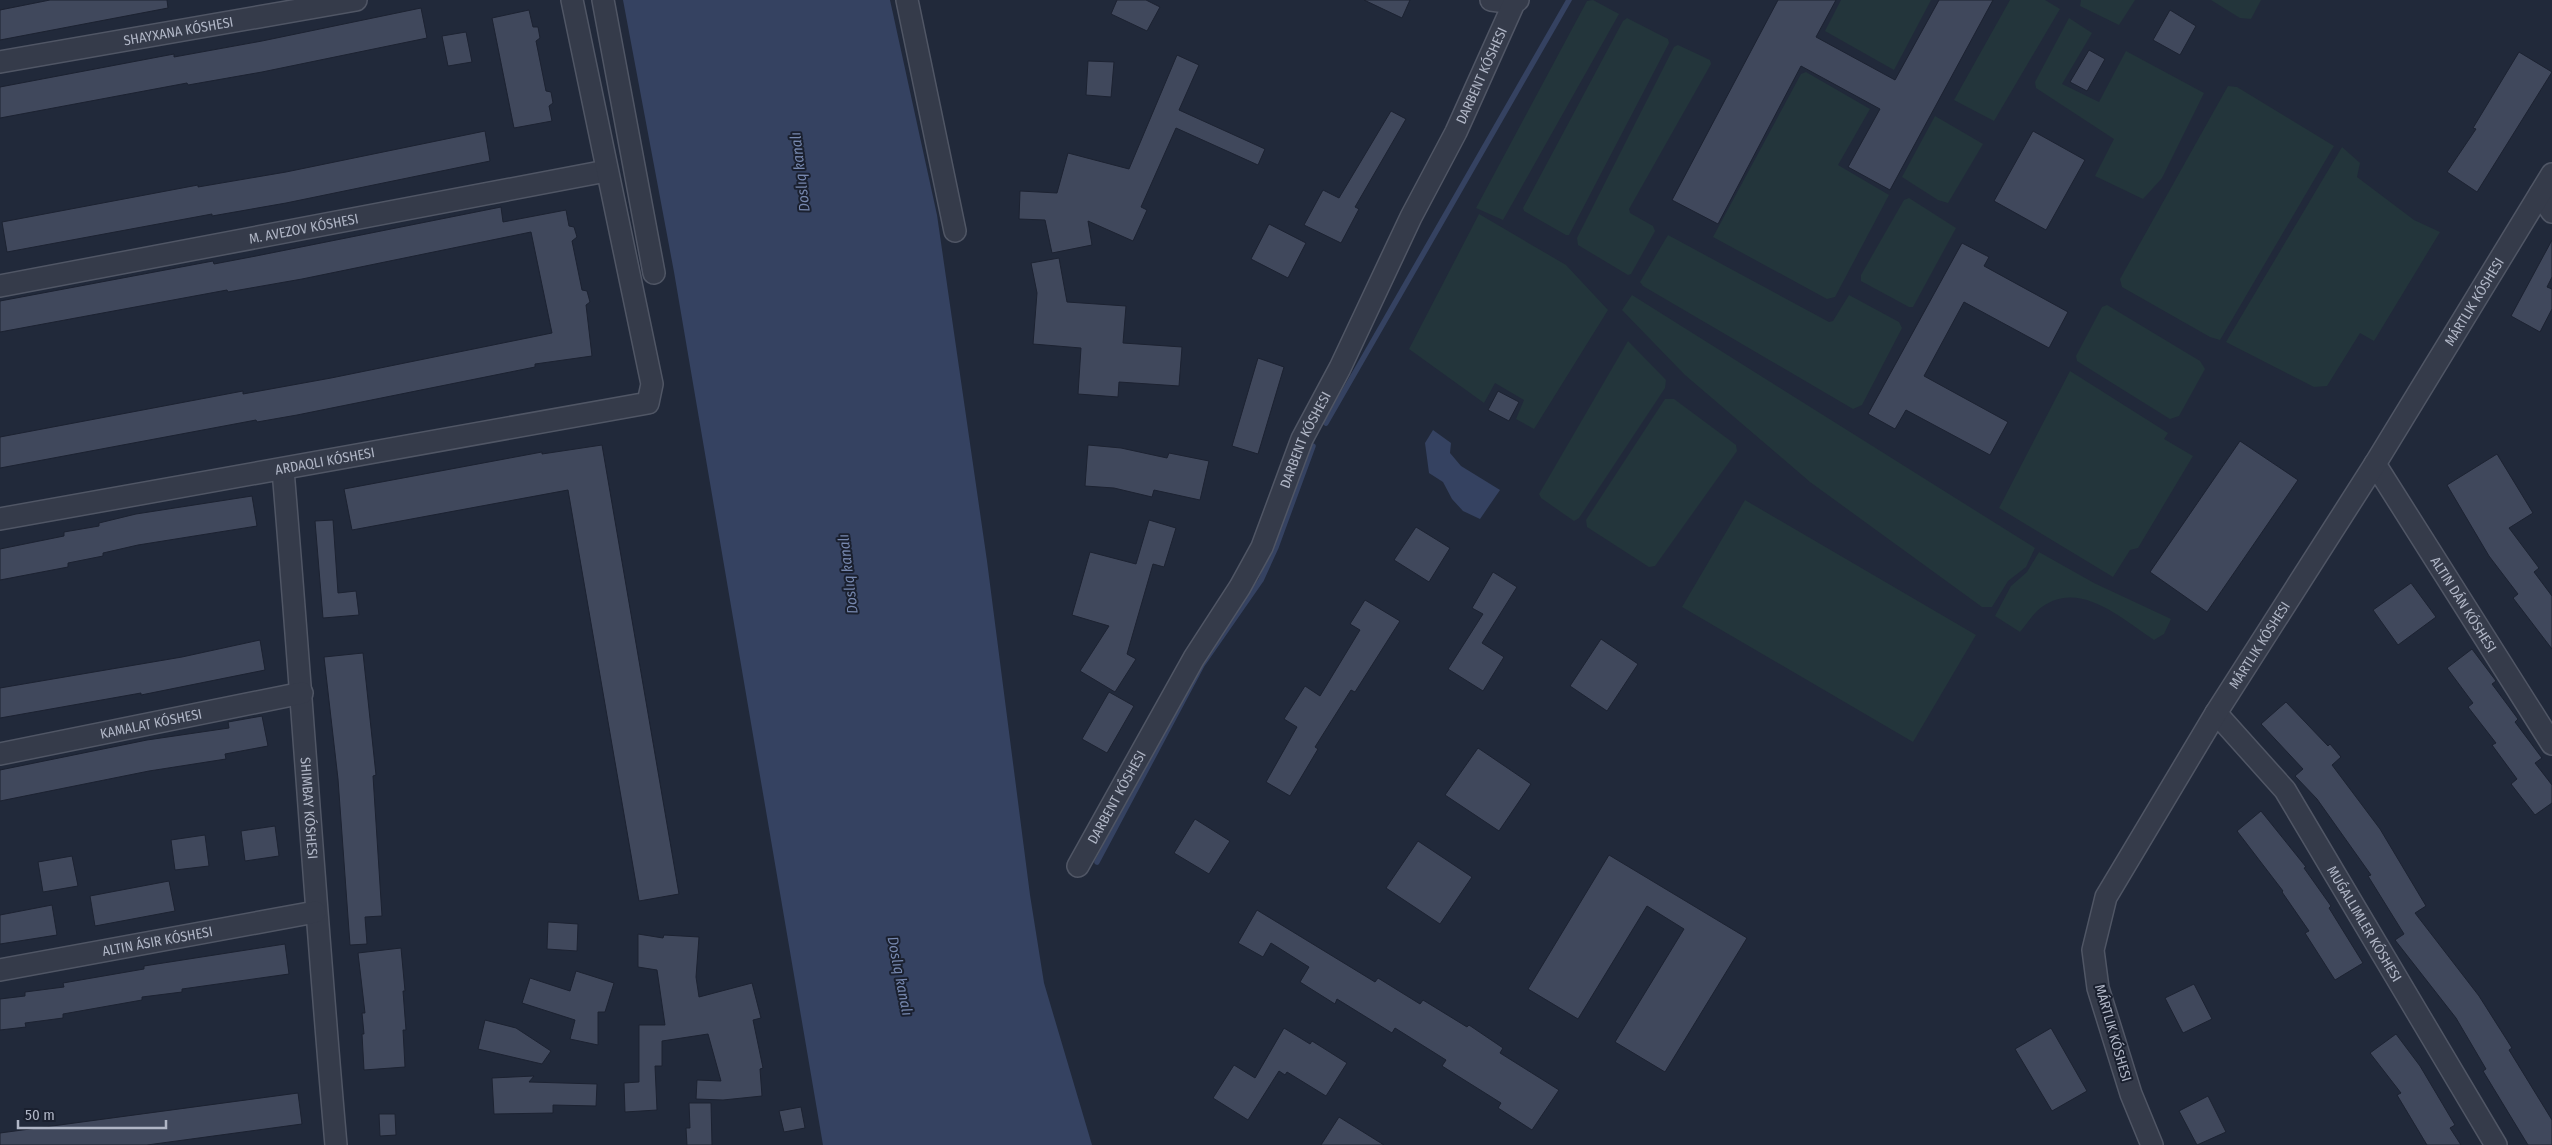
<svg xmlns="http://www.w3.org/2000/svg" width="2552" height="1145" viewBox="0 0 2552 1145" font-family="'Fira Sans Condensed',sans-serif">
  <rect width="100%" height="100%" fill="#21293a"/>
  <g fill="#23353b">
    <polygon points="1593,0 1619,14 1503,220 1476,208 1587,1"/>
    <polygon points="1841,0 1931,0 1894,70 1825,31"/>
    <polygon points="2010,0 2045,0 2060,9 1994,121 1954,100"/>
    <polygon points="2081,0 2135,0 2119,25 2080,6"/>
    <polygon points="2211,0 2261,0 2251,19 2240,18"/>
    <polygon points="1627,18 1668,39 1669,43 1569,235 1566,235 1524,211 1523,208 1623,21"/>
    <polygon points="2069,18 2092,33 2062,84 2099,102 2126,51 2204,93 2162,178 2143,199 2095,176 2114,139 2036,88 2035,82"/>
    <polygon points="1678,45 1710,60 1711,64 1629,209 1630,213 1653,226 1655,231 1631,274 1628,275 1578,245 1577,238 1674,47"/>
    <polygon points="1806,72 1870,109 1838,165 1889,195 1835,297 1827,299 1713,237 1801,74"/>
    <polygon points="2228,86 2237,87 2334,146 2220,340 2210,337 2122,287 2120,279"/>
    <polygon points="1935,116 1983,144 1948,203 1938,200 1902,177"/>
    <polygon points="2342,147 2360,163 2357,177 2414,220 2440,232 2374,341 2360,333 2327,386 2314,387 2226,342"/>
    <polygon points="1909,198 1956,228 1913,307 1909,307 1861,281 1861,275 1904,200"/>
    <polygon points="1479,214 1566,265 1608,310 1534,429 1516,419 1524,400 1495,383 1484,403 1409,349"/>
    <polygon points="1668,235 1829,322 1833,321 1849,295 1899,322 1902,328 1862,405 1853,409 1643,286 1640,282"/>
    <polygon points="1632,295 2035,548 2026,567 2008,581 1992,607 1982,607 1810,482 1685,375 1622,310"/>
    <polygon points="2107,305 2200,361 2205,369 2179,416 2170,419 2077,361 2076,356 2102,307"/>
    <polygon points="1628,341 1666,380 1665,388 1579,518 1574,521 1541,498 1539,494"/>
    <polygon points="2070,371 2168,433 2164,439 2193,456 2138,548 2130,550 2113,577 1999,508"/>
    <polygon points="1665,399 1674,399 1736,445 1737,451 1655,566 1649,567 1587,527 1586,520"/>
    <polygon points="1745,500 1976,635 1913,742 1682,607"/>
    <path d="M 2039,552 L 2094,583 L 2171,619 L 2164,634 L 2154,640 C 2120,618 2077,576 2037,611 C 2031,617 2026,625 2020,632 L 1995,616 L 2011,586 L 2027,572 Z"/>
  </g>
  <g fill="#354261">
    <polygon points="623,0 890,0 937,215 987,561 1030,895 1044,983 1092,1145 823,1145 674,272"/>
    <polygon points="1433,430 1451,443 1450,453 1461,466 1500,490 1480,519 1463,511 1452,499 1443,482 1429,473 1425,443"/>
  </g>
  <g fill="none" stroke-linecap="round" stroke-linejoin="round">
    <g stroke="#354261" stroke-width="5.5">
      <polyline points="1326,423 1569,0"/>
      <polyline points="1097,862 1202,665 1261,580 1276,547 1313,446"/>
    </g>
  </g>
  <g fill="#40485c" stroke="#1c2231">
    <polygon points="50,0 167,0 168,8 0,40 0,10"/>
    <polygon points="1117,0 1146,0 1160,7 1147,31 1111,14"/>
    <polygon points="1364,0 1410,0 1402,18"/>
    <polygon points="1778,0 1836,0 1816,37 1895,80 1939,0 1993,0 1890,190 1848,167 1880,109 1801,66 1718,224 1672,200"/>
    <polygon points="421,8 427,38 262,72 188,85 187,83 0,118 0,87 174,54 174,57 262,41"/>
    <polygon points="529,10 533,27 538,27 540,38 536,41 546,91 551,92 553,103 549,106 552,121 514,128 492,18"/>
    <polygon points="2170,10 2196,26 2180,55 2153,40"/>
    <polygon points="466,32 472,62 448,66 442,36"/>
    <polygon points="2089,50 2105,59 2087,91 2070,82"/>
    <polygon points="2519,52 2552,72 2477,192 2447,172 2476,129 2473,128"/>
    <polygon points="1177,55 1199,65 1179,110 1265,149 1258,165 1176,128 1141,207 1147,210 1133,241 1088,221 1092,245 1052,253 1045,220 1019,219 1020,191 1057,193 1068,153 1129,169"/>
    <polygon points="1088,61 1114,62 1111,97 1086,95"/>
    <polygon points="1391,111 1406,119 1355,207 1359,209 1341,243 1304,225 1323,190 1339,198"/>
    <polygon points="485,131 490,161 286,203 212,216 212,214 7,252 2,222 198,185 198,187 286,172"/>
    <polygon points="2033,131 2085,160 2046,230 1994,201"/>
    <polygon points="501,207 503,222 566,210 569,226 574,227 577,237 572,241 582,290 587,291 590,302 586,305 592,356 535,364 535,367 297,415 257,422 256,420 0,468 0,437 243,391 243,394 331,378 552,333 531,232 302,279 228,292 227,290 0,332 0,301 213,261 214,264 256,256"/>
    <polygon points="1269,224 1306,243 1288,278 1251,259"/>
    <polygon points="2552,240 2552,277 2547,287 2552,289 2552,309 2540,332 2511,316"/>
    <polygon points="1962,243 1989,257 1984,266 2068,312 2049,348 1964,302 1924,376 2008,422 1990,455 1906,410 1895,429 1868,414"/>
    <polygon points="1059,258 1067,302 1126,306 1123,343 1182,347 1179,386 1119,382 1118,397 1078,394 1081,348 1033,344 1037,293 1031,263"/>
    <polygon points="1258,358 1284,367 1258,454 1232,446"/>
    <polygon points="1498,391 1519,402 1509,421 1488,410"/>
    <polygon points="2240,441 2298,480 2207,612 2150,572"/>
    <polygon points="602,445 679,894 639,901 568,490 352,530 344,489 542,452 542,454"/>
    <polygon points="1088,445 1121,448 1167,458 1169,453 1209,461 1200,500 1154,490 1152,497 1114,488 1085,486"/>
    <polygon points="2497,454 2533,513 2509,528 2539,568 2534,572 2552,596 2552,649 2513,598 2518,594 2489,556 2447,485"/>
    <polygon points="252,496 257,526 138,545 103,553 103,556 68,563 68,567 0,580 0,549 64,536 64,532 99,526 99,523 136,514"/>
    <polygon points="333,520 338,593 356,591 359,615 323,618 315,521"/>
    <polygon points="1149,520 1176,528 1164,567 1153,564 1127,654 1136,659 1115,692 1080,671 1109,626 1072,615 1090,552 1136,564"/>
    <polygon points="1416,527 1450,548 1429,582 1394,560"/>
    <polygon points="1493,572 1517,587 1482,643 1504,657 1483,691 1448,669 1483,614 1472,608"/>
    <polygon points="2411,583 2436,617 2398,645 2373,610"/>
    <polygon points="1365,600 1400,621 1355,692 1351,690 1315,747 1318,749 1290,796 1266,782 1297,727 1284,719 1305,686 1320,696 1360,630 1350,624"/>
    <polygon points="1601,639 1638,664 1607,711 1570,686"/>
    <polygon points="260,640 265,670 141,695 141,693 0,718 0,688 182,657"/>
    <polygon points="2472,649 2496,681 2492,684 2518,719 2515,722 2542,758 2535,763 2552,785 2552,803 2535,815 2511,784 2517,779 2492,745 2496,743 2468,707 2473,703 2447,668"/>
    <polygon points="363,653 376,775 373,776 382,916 365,917 367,944 350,945 338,779 324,657"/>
    <polygon points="1109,692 1134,706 1107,753 1082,739"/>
    <polygon points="2286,702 2328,746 2330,744 2341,757 2332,765 2380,829 2426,906 2415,913 2479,996 2512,1048 2509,1050 2552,1120 2552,1145 2528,1145 2483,1071 2486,1069 2456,1018 2395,940 2404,934 2368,876 2371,875 2317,799 2295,776 2303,769 2261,724"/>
    <polygon points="262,716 268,746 225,754 226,759 149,771 0,801 0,770 147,740 229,728 228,722"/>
    <polygon points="1478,748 1531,784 1499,831 1445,795"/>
    <polygon points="2261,811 2306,867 2304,868 2331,906 2329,908 2363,963 2335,980 2305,933 2309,931 2282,892 2283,891 2237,831"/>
    <polygon points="1195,819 1230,841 1209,874 1174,853"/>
    <polygon points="275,826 279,856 245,861 241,831"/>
    <polygon points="205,835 209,866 175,870 171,840"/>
    <polygon points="1418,841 1472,877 1440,924 1386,888"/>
    <polygon points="1609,855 1747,938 1665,1072 1615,1042 1684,929 1647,906 1578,1019 1528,989"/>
    <polygon points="72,856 78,886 43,892 38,862"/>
    <polygon points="169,881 175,911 95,926 90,896"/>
    <polygon points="52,905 57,935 0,944 0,915"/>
    <polygon points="1257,910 1375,982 1378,978 1420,1004 1423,1000 1467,1027 1469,1025 1503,1048 1500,1053 1559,1090 1532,1130 1498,1108 1501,1103 1442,1066 1446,1060 1395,1028 1392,1033 1337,999 1335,1004 1300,982 1309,967 1271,943 1263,957 1238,943"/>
    <polygon points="548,922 578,924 577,951 547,949"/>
    <polygon points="638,934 663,938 664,935 699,937 696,977 699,997 752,983 761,1018 753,1020 763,1068 760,1069 762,1096 723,1100 696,1099 697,1080 721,1081 708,1034 662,1041 662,1066 655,1066 657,1110 625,1112 624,1083 639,1082 639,1025 665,1025 657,970 638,967"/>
    <polygon points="285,944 289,974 182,989 182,992 142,997 142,1000 63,1014 63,1018 25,1023 26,1027 0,1030 0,999 25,996 25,992 64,987 63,983 144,969 144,966"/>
    <polygon points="401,948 405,991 403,991 406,1030 403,1030 405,1067 364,1070 362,1034 364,1034 362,1013 365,1013 358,953"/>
    <polygon points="576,971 614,983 605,1012 598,1012 598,1045 570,1039 575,1020 522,1003 530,978 570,991"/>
    <polygon points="2194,984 2212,1019 2183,1033 2165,998"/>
    <polygon points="485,1020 516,1028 551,1051 542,1064 478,1049"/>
    <polygon points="1284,1028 1310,1044 1312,1041 1347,1063 1326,1096 1287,1072 1285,1075 1279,1071 1248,1120 1213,1098 1234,1065 1255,1078"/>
    <polygon points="2051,1028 2087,1091 2052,1111 2015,1049"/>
    <polygon points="2396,1034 2420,1066 2455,1125 2450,1128 2461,1145 2427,1145 2397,1095 2401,1093 2370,1053"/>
    <polygon points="534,1076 529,1082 597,1084 596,1106 553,1105 553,1113 494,1114 492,1078"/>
    <polygon points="298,1093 302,1124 147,1145 0,1145 0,1133"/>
    <polygon points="2208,1096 2226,1132 2197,1145 2179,1111"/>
    <polygon points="689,1103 711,1103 712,1145 687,1145 686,1128 690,1128"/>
    <polygon points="801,1107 805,1128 784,1132 779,1111"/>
    <polygon points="379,1114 395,1114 396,1135 380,1136"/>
    <polygon points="1339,1117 1384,1145 1321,1145"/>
  </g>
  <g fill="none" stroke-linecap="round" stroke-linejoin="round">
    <g stroke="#505665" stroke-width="24">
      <g id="minor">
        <polyline points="603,0 654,273"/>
        <polyline points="907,0 955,231"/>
        <polyline points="1491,0 1514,3"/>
        <path id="s1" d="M 0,62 L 356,0"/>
        <polyline points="2540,194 2552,212"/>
        <path id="s2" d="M 0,286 L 606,171"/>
        <path id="s3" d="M 2375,464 L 2552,744"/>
        <path id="s4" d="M 283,470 C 302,695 316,920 336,1145"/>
        <path id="s5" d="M 0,519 L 648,403 L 652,384 L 572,0"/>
        <path id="s6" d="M 2216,713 L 2285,790 L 2496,1145"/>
        <path id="s7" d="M 0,754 L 302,693"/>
        <path id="s8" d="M 1078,866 L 1194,658 L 1240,587 L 1262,547 L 1302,439 L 1340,368 L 1411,217 L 1456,132 L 1514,3 L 1518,0"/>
        <path id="s9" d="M 0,970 L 315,912"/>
        <path id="s10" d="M 2152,1145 L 2131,1094 L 2098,988 L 2093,950 L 2106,897 L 2216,713 L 2375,464 L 2552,174"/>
      </g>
    </g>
    <use href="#minor" stroke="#353b4a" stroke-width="21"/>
  </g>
  <g text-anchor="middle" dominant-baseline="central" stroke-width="4" stroke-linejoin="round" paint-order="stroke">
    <g font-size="14" fill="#b0b6c6" stroke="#1a202f">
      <text stroke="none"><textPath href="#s1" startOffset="181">SHAYXANA KÓSHESI</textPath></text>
      <text stroke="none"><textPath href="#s8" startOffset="889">DARBENT KÓSHESI</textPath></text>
      <text stroke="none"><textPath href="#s2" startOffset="309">M. AVEZOV KÓSHESI</textPath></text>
      <text stroke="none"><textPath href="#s10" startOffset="959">MÁRTLIK KÓSHESI</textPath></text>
      <text stroke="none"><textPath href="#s8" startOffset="484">DARBENT KÓSHESI</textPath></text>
      <text stroke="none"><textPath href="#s5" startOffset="330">ARDAQLI KÓSHESI</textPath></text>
      <text stroke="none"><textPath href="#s3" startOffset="166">ALTIN DÁN KÓSHESI</textPath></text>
      <text stroke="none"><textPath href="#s10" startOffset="554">MÁRTLIK KÓSHESI</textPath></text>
      <text stroke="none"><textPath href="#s7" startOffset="154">KAMALAT KÓSHESI</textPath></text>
      <text stroke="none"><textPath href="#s8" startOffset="79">DARBENT KÓSHESI</textPath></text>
      <text stroke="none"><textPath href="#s4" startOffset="339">SHIMBAY KÓSHESI</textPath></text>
      <text stroke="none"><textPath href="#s6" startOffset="259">MUǴALLIMLER KÓSHESI</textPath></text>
      <text stroke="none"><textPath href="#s9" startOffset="160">ALTIN ÁSIR KÓSHESI</textPath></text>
      <text transform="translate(2113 1033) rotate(74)">MÁRTLIK KÓSHESI</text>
    </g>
    <g font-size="15" font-style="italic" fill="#7788af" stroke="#1a202f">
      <text transform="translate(800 172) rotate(-97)">Doslıq kanalı</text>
      <text transform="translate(848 574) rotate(-97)">Doslıq kanalı</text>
      <text transform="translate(900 976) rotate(79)">Doslıq kanalı</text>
    </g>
  </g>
  <path d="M18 1120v8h148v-8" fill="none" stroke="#b0b6c6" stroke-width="2.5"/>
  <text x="25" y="1120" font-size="15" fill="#b0b6c6" stroke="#1a202f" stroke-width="4" paint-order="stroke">50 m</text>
</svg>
